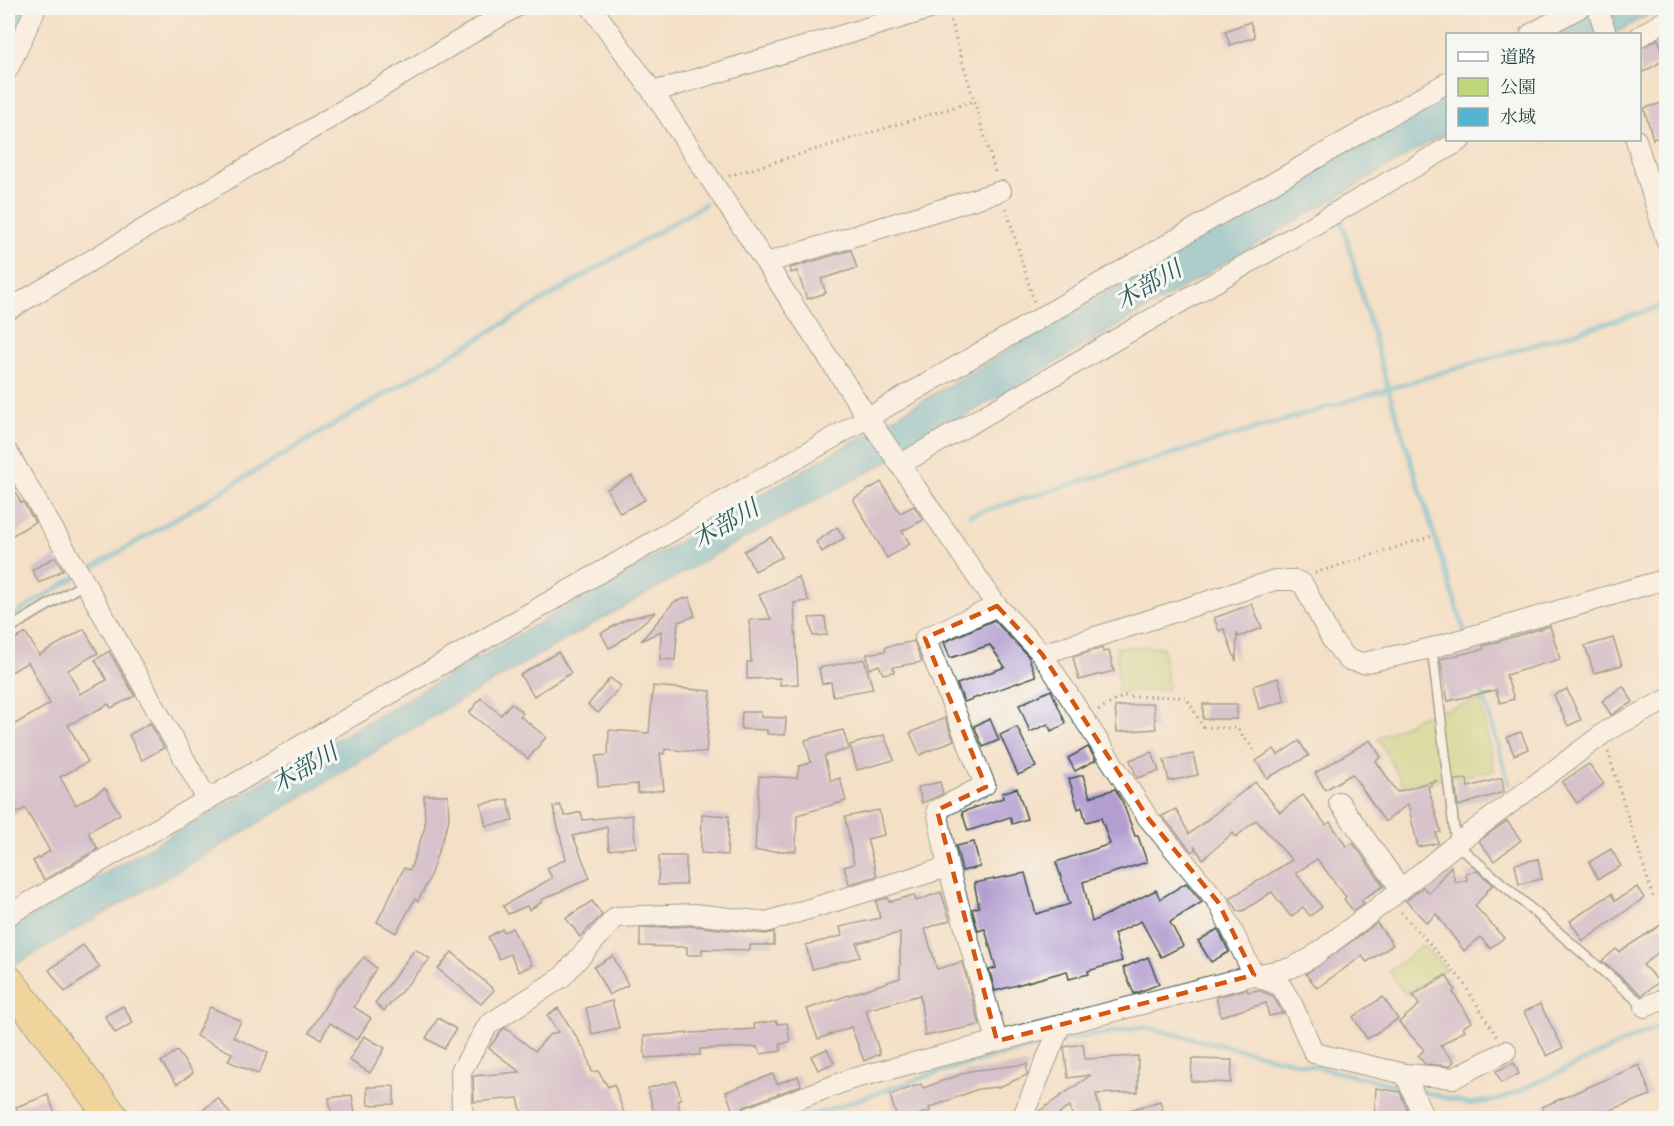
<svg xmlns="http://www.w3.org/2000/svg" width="1674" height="1126" viewBox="0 0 1674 1126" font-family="'IM FELL English','Noto Serif JP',serif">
  <rect width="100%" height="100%" fill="#f6f6f2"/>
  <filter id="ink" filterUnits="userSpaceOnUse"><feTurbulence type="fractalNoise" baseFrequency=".0167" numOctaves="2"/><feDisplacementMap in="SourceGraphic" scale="12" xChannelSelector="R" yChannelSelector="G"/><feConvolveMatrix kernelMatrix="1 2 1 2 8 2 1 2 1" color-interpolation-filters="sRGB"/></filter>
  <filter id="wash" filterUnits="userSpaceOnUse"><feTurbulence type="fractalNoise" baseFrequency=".008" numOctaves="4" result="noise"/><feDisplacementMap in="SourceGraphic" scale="24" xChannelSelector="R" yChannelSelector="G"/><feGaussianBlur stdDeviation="1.35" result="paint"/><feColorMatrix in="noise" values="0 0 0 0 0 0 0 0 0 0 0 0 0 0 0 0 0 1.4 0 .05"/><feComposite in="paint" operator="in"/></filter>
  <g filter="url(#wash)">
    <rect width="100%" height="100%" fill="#f4e0c7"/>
    <g fill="#bfd67a" stroke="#6f8a57" stroke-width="1.5">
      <polygon points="1117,647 1163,647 1168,690 1118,692"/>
      <polygon points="1480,700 1494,771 1403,785 1378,738 1422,716"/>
      <polygon points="1422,945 1446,969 1406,995 1389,972"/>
    </g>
    <g fill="#54b5d2" stroke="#3a7983" stroke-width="1.5">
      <polygon points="1591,8 1660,8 1614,34 1545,34"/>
      <polygon points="1447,92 1447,132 887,462 719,552 445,709 224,844 8,969 8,929 866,434"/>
    </g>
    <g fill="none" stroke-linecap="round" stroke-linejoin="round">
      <g stroke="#54b5d2" stroke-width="5">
        <polyline points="1334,194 1388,388 1465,633"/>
        <polyline points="970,515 1666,305"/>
        <polyline points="84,573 705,204"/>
        <polyline points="8,618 76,577"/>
        <polyline points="1481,688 1509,783"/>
        <polyline points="1058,1041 1143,1027 1407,1088"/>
        <polyline points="1419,1091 1470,1104 1501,1099 1666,1023"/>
        <polyline points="804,1118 933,1074 1049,1043"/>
      </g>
      <polyline stroke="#54b5d2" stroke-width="30" points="8,27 15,8"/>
    </g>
    <g id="blocks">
      <g fill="#b49ed1">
        <polygon points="1250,22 1255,37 1230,45 1225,31"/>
        <polygon points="1658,39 1666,59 1640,74 1640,48"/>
        <polygon points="1666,102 1666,135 1653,139 1644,108"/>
        <polygon points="851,250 857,268 821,279 826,293 807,299 797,271 791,273 790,268"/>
        <polygon points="8,476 21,503 23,502 35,522 8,538"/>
        <polygon points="632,476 645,500 620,513 607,489"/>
        <polygon points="881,482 900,513 914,506 923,520 902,531 910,544 887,558 853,499"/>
        <polygon points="837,527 844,538 822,552 816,542"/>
        <polygon points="771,537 782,557 755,571 744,551"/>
        <polygon points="55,557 63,570 39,583 32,570"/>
        <polygon points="798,577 809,601 794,603 798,684 780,685 780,678 747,679 747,662 751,662 749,620 771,619 759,595"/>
        <polygon points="689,597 695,616 678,622 675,660 660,659 661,631 641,641 674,602"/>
        <polygon points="1252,604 1262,628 1239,637 1237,634 1236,661 1224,629 1219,631 1214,618"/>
        <polygon points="656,612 617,644 609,648 601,633 627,619"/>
        <polygon points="825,617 827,635 813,636 809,618"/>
        <polygon points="994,620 1028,656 1036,676 964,702 957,684 1005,667 990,645 950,658 944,642"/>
        <polygon points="1550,626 1560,659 1506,675 1514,699 1500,703 1496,690 1448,701 1440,659 1484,649 1483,646"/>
        <polygon points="84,629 98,653 68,670 80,694 107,680 95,660 109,651 135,696 111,708 109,704 68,725 88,762 60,777 76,805 105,788 120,814 88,832 98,849 44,880 33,861 50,851 25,808 8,819 8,728 50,704 28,662 8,674 8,643 26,633 39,655"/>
        <polygon points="1613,638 1622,665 1594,673 1585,646"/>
        <polygon points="914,641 922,662 893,667 894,672 883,674 879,665 869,669 867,654 886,651 885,647"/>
        <polygon points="1102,648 1103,652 1109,651 1114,671 1079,680 1073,657"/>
        <polygon points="558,652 571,673 534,696 520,675"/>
        <polygon points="864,659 873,689 833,696 831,682 822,684 819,668"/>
        <polygon points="610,678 621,686 598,713 588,705"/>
        <polygon points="1278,678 1285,701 1259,709 1253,686"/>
        <polygon points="653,686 711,691 706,753 665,749 664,754 660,753 664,790 638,793 637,784 598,787 596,756 608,755 609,730 649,733"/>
        <polygon points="1623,686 1633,702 1611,715 1602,701"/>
        <polygon points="1567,689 1581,720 1568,726 1554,695"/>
        <polygon points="1051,690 1066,724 1051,731 1048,724 1030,732 1019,705"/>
        <polygon points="481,698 501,715 511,703 523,713 520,716 546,737 528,759 469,713"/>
        <polygon points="1153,703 1156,729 1117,732 1115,707"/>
        <rect x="1203" y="704" width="34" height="15"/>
        <polygon points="742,712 761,712 761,717 786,718 785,735 767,734 767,730 741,729"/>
        <polygon points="945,718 954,740 920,755 910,733"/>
        <polygon points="990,719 999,740 983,747 974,726"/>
        <polygon points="150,723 164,748 142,760 129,735"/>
        <polygon points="1017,727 1036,767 1018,775 1000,735"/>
        <polygon points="843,730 849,749 824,756 831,781 840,778 846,801 797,815 796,851 755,851 759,776 797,778 799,766 811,762 805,740"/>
        <polygon points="1521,732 1528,749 1514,755 1507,737"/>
        <polygon points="884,735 894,760 857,770 850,745"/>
        <polygon points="1370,740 1381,757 1376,761 1397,792 1437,780 1428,787 1441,832 1436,833 1438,843 1418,847 1408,804 1385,822 1352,774 1325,790 1315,773"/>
        <polygon points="1299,741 1309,756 1267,778 1256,761 1274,749 1278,755"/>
        <polygon points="1088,747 1096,760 1075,771 1068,758"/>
        <polygon points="1152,752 1159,771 1137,778 1130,760"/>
        <polygon points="1193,754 1198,775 1169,781 1164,760"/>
        <polygon points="1589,764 1604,784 1577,803 1562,782"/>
        <polygon points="1083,775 1090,797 1115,789 1123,803 1135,836 1138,836 1147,862 1083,882 1092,922 1156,890 1160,899 1186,883 1202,902 1170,922 1183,946 1161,957 1141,921 1114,934 1122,961 1088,971 1089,974 1069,979 1067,971 995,991 989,970 996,968 985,929 978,931 972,909 979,907 974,883 1025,873 1036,914 1070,904 1056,862 1110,844 1101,818 1086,822 1082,807 1078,809 1069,779"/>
        <polygon points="1502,778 1504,792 1458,806 1455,780 1467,779 1468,787"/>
        <polygon points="940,782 943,794 922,803 918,787"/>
        <polygon points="1255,782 1280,812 1303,795 1326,825 1330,822 1347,847 1353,843 1384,886 1361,900 1364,903 1353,911 1344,899 1346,897 1317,859 1296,873 1322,907 1310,916 1303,907 1291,917 1272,892 1243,911 1238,911 1230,898 1292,860 1256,820 1236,837 1233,833 1203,859 1194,846 1196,849 1192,852 1162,816 1176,809 1189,834"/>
        <polygon points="1017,788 1027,819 1012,824 1010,817 968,831 962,812 1003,798 1002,793"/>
        <polygon points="424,795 448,795 449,820 429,879 418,901 415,899 396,933 377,922 404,868 410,870 425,827"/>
        <polygon points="508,799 513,821 486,826 481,804"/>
        <polygon points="560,805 565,816 581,812 583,820 632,815 636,847 609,850 607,827 573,836 590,878 541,900 542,902 529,910 527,906 508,914 503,906 552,878 547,868 566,859 553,807"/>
        <polygon points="879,810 884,835 867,839 877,876 849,884 844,867 854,864 845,817"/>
        <polygon points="702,814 729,816 727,855 701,853"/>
        <polygon points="1507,821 1521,840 1494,861 1479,841"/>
        <polygon points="974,842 980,867 962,871 956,846"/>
        <polygon points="1611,849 1621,866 1598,879 1589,862"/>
        <polygon points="659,856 686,856 686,885 658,885"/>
        <polygon points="1538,859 1542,879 1519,884 1515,864"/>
        <polygon points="1451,866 1455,882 1467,880 1466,873 1477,871 1493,884 1475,906 1504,938 1490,948 1480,937 1464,951 1436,914 1427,923 1406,901 1423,887 1429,893"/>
        <polygon points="1637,887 1644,898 1583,941 1570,921 1611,894 1615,901"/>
        <polygon points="941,892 950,920 925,929 937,969 962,962 980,1025 925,1036 920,995 866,1010 880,1054 864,1061 851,1027 818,1039 807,1009 900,978 900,933 857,943 860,957 812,969 806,945 842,936 840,927 880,918 876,901 888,898 889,902 914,895 916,901"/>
        <polygon points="592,901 602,915 580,937 566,918"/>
        <polygon points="1377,923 1393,945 1367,962 1362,956 1317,988 1306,974"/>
        <polygon points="1662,924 1666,931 1666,946 1643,965 1659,982 1642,995 1602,961 1616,949 1619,952"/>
        <polygon points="694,926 765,934 774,932 774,945 750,945 750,950 702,949 702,955 687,955 687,947 640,946 640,928"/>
        <polygon points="512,928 532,965 519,972 510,954 499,959 488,937 502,929 504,932"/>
        <polygon points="1218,929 1229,952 1211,962 1198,941"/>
        <polygon points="83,945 100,967 65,992 49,970"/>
        <polygon points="415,949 430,959 384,1011 375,1003"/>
        <polygon points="452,952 494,990 481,1004 438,969"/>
        <polygon points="613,956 628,985 609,995 594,967"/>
        <polygon points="364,957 376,968 354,1007 371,1018 357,1040 330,1023 321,1039 309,1032 338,986"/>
        <polygon points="1148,957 1159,984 1134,994 1123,968"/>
        <polygon points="1446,975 1455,990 1453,992 1472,1022 1463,1027 1465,1030 1440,1046 1454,1061 1450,1066 1425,1064 1418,1056 1424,1050 1399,1022 1419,1005 1413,995"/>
        <polygon points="1247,989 1248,992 1258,990 1273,996 1283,1013 1269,1016 1266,1003 1221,1016 1216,997"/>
        <polygon points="1383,997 1398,1019 1367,1039 1353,1017"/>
        <polygon points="612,1001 619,1028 592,1034 586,1008"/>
        <polygon points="1540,1004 1563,1048 1547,1056 1524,1012"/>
        <polygon points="123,1006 133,1023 115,1033 105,1016"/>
        <polygon points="210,1007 241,1021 233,1037 268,1053 258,1074 228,1061 232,1053 196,1036"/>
        <polygon points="558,1008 586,1052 592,1072 598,1071 608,1087 614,1084 626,1119 523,1119 518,1098 474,1102 473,1076 520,1072 489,1048 501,1031 505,1028 535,1051 549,1035 558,1032 547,1015"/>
        <polygon points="438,1018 456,1029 444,1049 426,1038"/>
        <polygon points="776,1021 778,1024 787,1023 790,1042 780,1044 781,1051 761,1054 757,1047 700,1049 700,1055 645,1058 644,1036 755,1029 754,1024"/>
        <polygon points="364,1036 385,1048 370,1073 349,1060"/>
        <polygon points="1083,1044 1085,1059 1138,1056 1138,1092 1096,1094 1102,1119 1073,1119 1070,1106 1052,1119 1035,1119 1038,1112 1091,1075 1068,1078 1064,1047"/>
        <polygon points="827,1049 834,1063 818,1070 811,1056"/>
        <polygon points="177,1051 193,1073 177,1084 161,1062"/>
        <polygon points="1192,1059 1232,1060 1231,1083 1191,1081"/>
        <polygon points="1514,1063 1519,1074 1501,1083 1496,1071"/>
        <polygon points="1027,1064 1027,1075 999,1087 978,1089 929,1108 930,1111 907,1119 897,1119 890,1095 921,1084 923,1088 970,1071"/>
        <polygon points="1639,1065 1651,1095 1586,1119 1547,1119 1542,1107"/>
        <polygon points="773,1074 777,1084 798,1076 801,1085 744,1107 736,1119 726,1092"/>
        <polygon points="676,1081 681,1099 677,1100 683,1119 655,1119 648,1088"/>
        <polygon points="394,1086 394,1104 368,1105 367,1087"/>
        <polygon points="1376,1088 1400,1092 1411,1119 1374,1119"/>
        <polygon points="48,1095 57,1119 20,1119 16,1107"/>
        <polygon points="352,1095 356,1119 332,1119 329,1098"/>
        <polygon points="218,1098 234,1119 192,1119"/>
        <polygon points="1160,1101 1164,1114 1149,1119 1116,1119 1115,1115"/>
      </g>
    </g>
  </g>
  <g filter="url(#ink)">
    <use href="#blocks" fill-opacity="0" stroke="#3f554a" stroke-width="1.5"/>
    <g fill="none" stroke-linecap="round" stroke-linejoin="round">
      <g stroke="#3f554a" stroke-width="12">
        <g id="service">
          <polyline points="8,629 85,583"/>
          <polyline points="1432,648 1456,844 1645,1007"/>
        </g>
      </g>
      <g stroke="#3f554a" stroke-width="22">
        <g id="minor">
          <polyline points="592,8 653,92 868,418 997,606 1042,654 1148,818 1218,902 1254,975 1281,986 1293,1006 1314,1053 1405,1074 1424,1118"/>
          <polyline points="1598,8 1606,34"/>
          <polyline points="1531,34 1579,8"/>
          <polyline points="1640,36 1666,20"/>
          <polyline points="8,69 36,8"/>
          <polyline points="653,92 933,8"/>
          <polyline points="1636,140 1666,239"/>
          <polyline points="766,263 1001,191"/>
          <polyline points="8,310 514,8"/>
          <polyline points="8,453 85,583 207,799"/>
          <polyline points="901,464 1461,140"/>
          <polyline points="997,606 925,638 985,785 937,810 948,867 997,1041"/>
          <polyline points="1042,654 1275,580 1294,580 1303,584 1332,640 1348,660 1363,663 1432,648 1666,579"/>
          <polyline points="1339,802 1401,889"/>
          <polyline points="8,915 1448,82"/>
          <polyline points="1645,1007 1666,998"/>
          <polyline points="1405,1074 1454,1078 1506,1051"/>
          <polyline points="465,1118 462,1109 461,1071 488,1025 562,977 616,917 694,914 766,922 948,867"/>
          <polyline points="748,1118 851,1079 1254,975 1291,968 1311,958 1389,899 1456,844 1608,730 1666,700"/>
          <polyline points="1022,1118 1061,1024"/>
        </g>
      </g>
      <g stroke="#3f554a" stroke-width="34">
        <polyline id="trunk" points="8,981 113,1118"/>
      </g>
      <g stroke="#3f554a" stroke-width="3" stroke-dasharray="1.5 4.5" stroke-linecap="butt">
        <polyline points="949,15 996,175"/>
        <polyline points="729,176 974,101"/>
        <polyline points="1006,208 1034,302"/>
        <polyline points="1315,573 1435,535"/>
        <polyline points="1098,710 1124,696 1186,697 1203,727 1237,728 1254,750"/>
        <polyline points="1608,752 1654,900"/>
        <polyline points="1401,912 1461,979 1497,1037"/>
      </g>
      <use href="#service" stroke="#fff" stroke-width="9"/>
      <use href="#minor" stroke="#fff" stroke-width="20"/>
      <use href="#trunk" stroke="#ebc669" stroke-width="32"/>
    </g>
  </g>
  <path d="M0 0H1674V1126H0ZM 997,606 L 1042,654 L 1148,818 L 1218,902 L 1254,975 L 997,1041 L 937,810 L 986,787 L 925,638 Z" fill="#f4e0c7" fill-opacity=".55" fill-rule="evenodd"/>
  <path fill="none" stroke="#d45610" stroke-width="4.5" stroke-dasharray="12 8" stroke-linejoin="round" d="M 997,606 L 1042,654 L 1148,818 L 1218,902 L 1254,975 L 997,1041 L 937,810 L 986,787 L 925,638 Z"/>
  <g text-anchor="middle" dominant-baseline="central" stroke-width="6" stroke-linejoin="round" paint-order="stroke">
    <g font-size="24" font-style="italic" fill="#2c5b5c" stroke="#f6f6f2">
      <text transform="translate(1149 286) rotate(-30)">木部川</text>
      <text transform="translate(726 525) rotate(-30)">木部川</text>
      <text transform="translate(305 769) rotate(-30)">木部川</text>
    </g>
  </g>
  <rect width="1674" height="1126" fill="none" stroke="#f6f6f2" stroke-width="30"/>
  <rect x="1446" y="33" width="195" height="108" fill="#f6f6f2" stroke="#a0aca6" stroke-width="1.5"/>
  <rect x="1458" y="52" width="30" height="9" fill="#ffffff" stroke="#a0aca6" stroke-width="1.5"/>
  <text x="1500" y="63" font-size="18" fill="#1f3d34">道路</text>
  <rect x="1458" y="78" width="30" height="18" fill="#bfd67a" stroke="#a0aca6" stroke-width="1.5"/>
  <text x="1500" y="93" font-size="18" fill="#1f3d34">公園</text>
  <rect x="1458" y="108" width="30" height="18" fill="#54b5d2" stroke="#a0aca6" stroke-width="1.5"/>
  <text x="1500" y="123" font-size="18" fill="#1f3d34">水域</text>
</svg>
